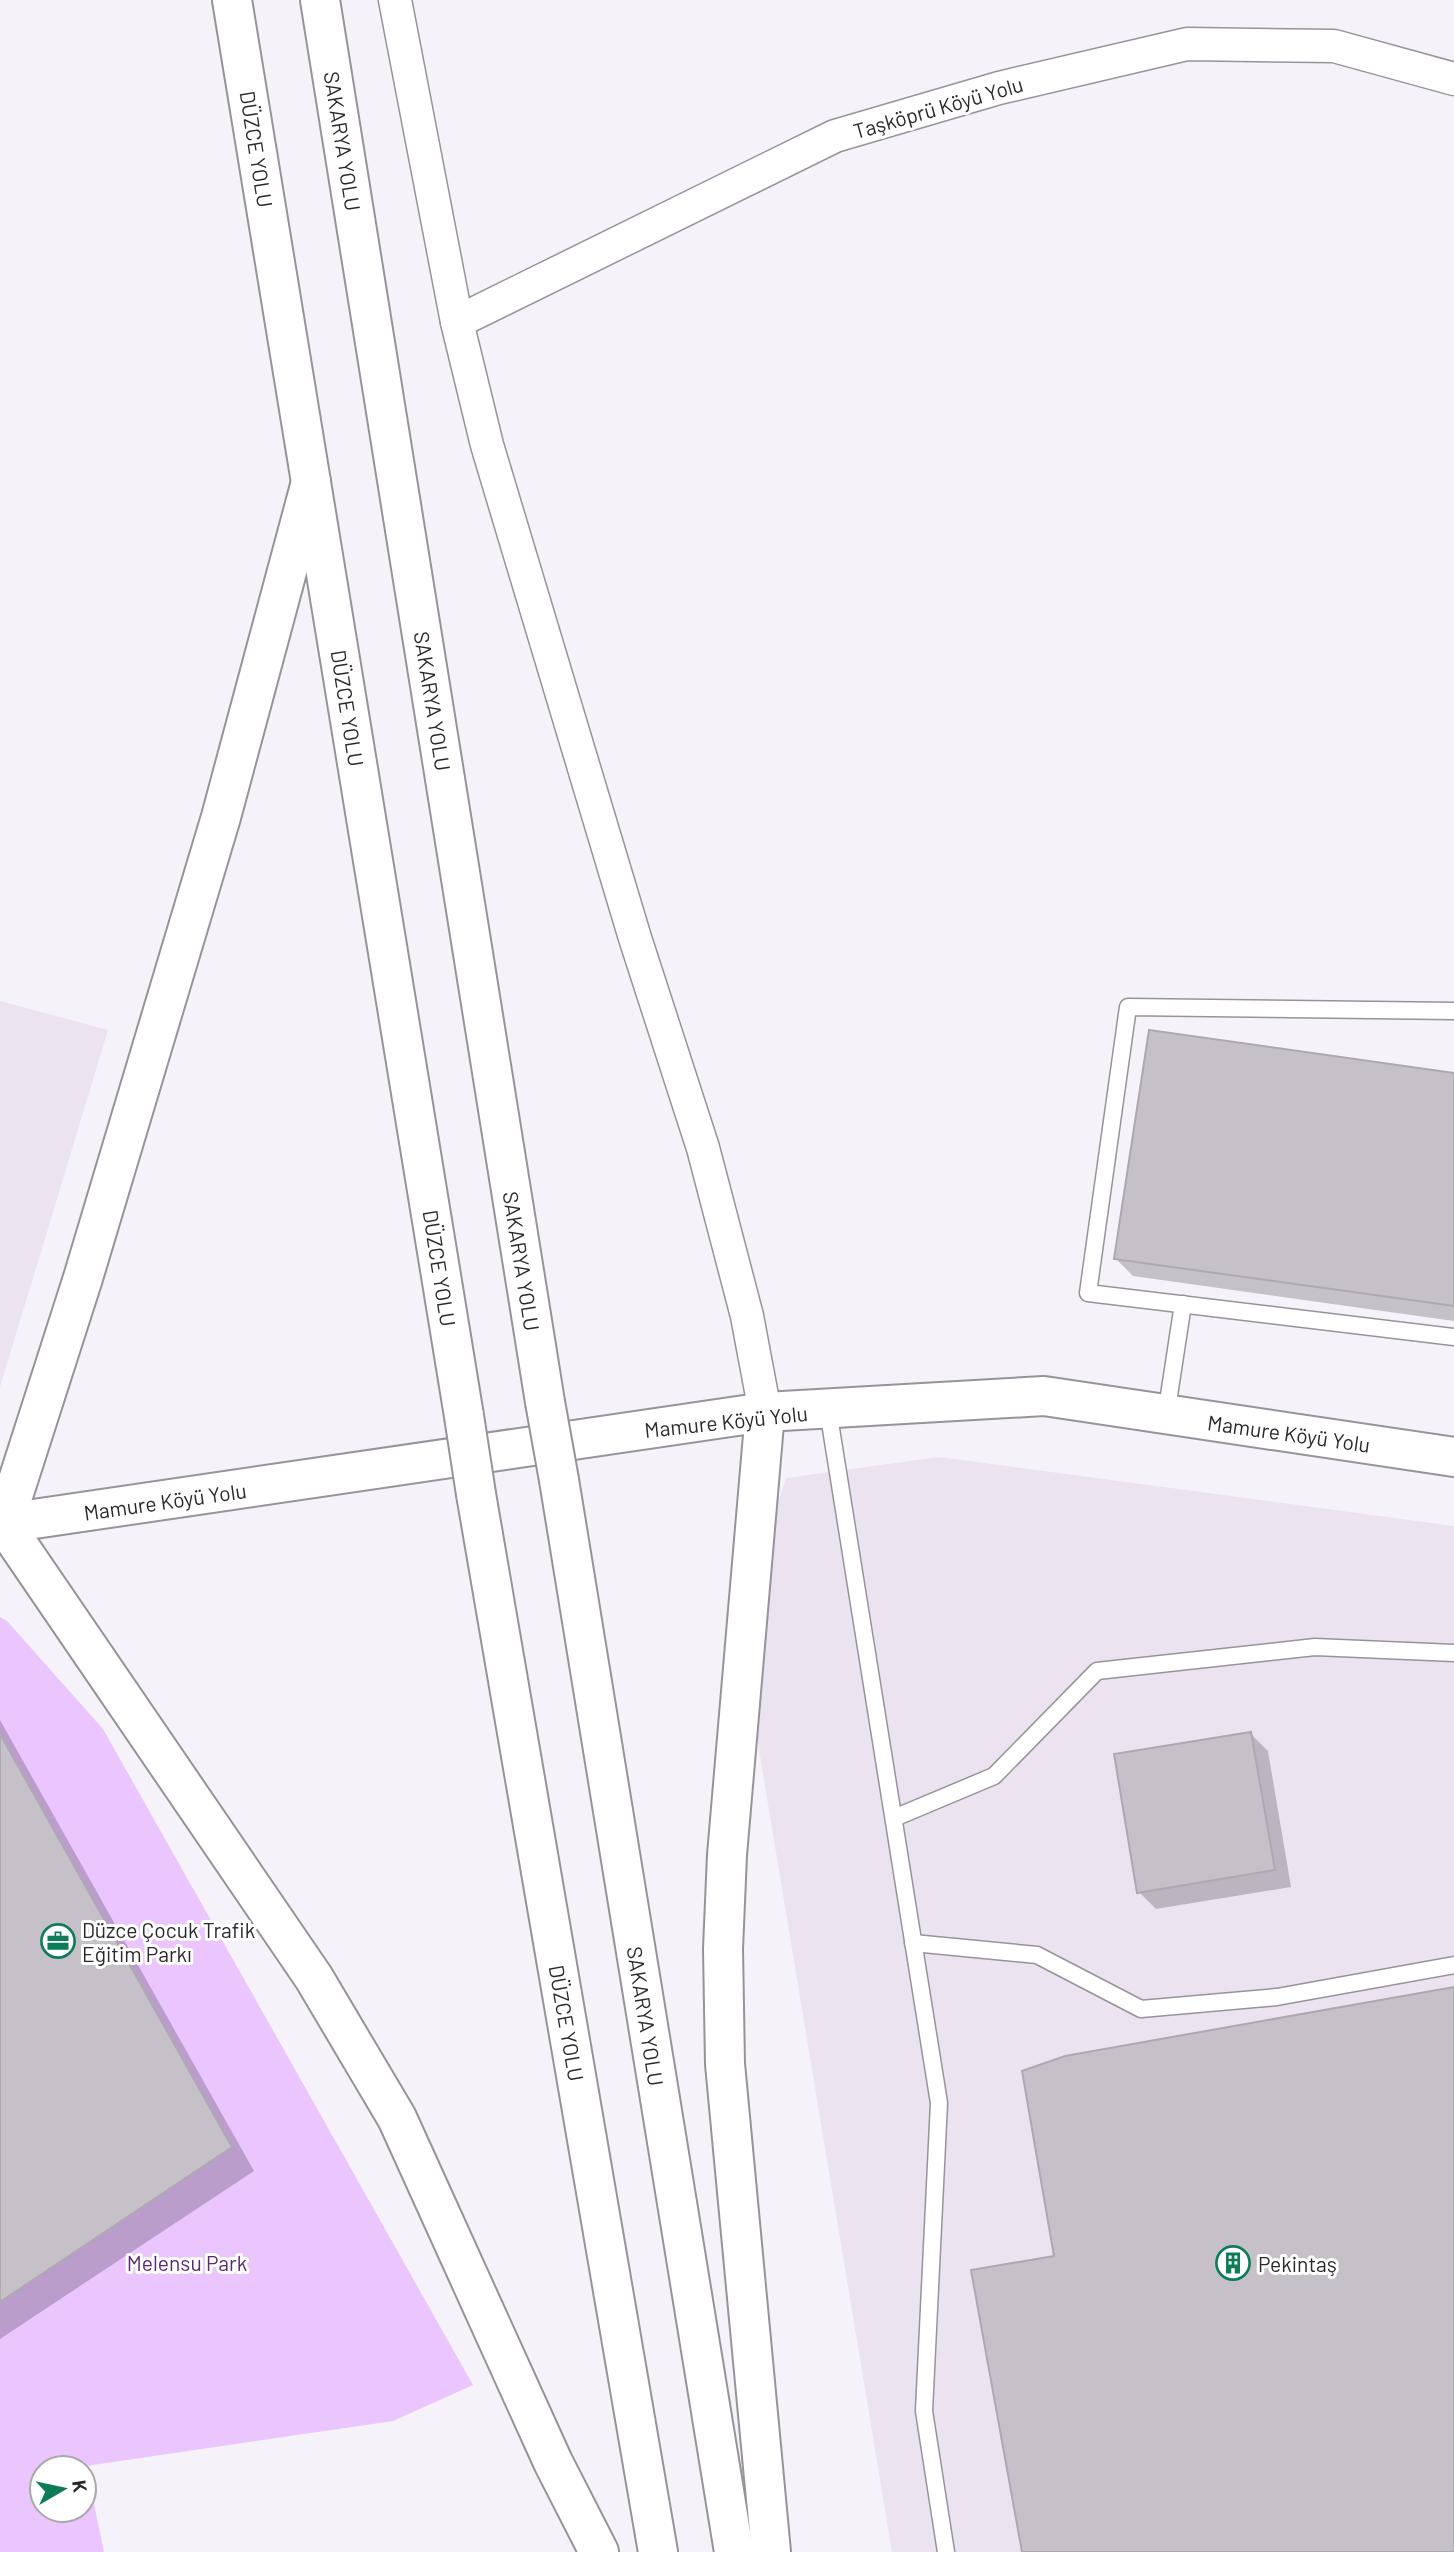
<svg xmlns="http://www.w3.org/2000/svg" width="1454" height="2552" viewBox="0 0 1454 2552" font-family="Barlow,sans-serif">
  <rect width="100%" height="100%" fill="#f6f2f9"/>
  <g fill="#ece3f1">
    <polygon points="0,1001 108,1030 0,1387"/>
    <polygon points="939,1457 1454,1526 1454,2552 892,2552 738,1623 786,1478"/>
  </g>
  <path fill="#eac5fe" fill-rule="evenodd" d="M 0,1617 L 7,1621 L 103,1729 L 473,2385 L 393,2421 L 86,2466 L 104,2552 L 0,2552 ZM 42,2468 L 84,2468 L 84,2510 L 42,2510 Z"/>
  <g fill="#0003">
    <polygon points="1454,1075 1454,1321 1133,1276 1116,1259"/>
    <polygon points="0,1720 254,2171 0,2339"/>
    <polygon points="1251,1734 1268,1751 1291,1887 1156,1909 1139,1892"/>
  </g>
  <g fill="#c6c1c8" stroke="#ada9b0" stroke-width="2">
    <polygon points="1149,1030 1454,1073 1454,1306 1114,1259"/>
    <polygon points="1251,1732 1275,1870 1137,1893 1114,1754"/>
    <polygon points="0,1734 232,2147 0,2302"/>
    <polygon points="1454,1987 1454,2552 1022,2552 971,2270 1054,2256 1022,2071 1065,2056"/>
  </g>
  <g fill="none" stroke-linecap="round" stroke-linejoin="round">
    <g stroke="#98939a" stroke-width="19">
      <g id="lane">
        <polyline points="1454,1011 1128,1007 1088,1293 1454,1337"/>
        <polyline points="828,1410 939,2103 924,2411 946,2552"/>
        <polyline points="1166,1415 1183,1304"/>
        <polyline points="894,1818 994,1776 1097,1671 1315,1647 1454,1653"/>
        <polyline points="913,1943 1037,1955 1141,2009 1277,1997 1454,1965"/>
      </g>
    </g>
    <g stroke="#98939a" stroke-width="35">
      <g id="street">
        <polyline points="395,0 457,322 487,445 635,938 703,1148 747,1316 765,1412"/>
        <polyline points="457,322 835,136 999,88 1187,44 1334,46 1454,79"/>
      </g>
    </g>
    <g stroke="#98939a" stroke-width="42">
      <polyline id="secondary" points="0,1524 765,1412 1044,1396 1454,1457"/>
    </g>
    <g stroke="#98939a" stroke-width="42">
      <g id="highway">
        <polyline points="232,0 464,1416"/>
        <polyline points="320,0 545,1402"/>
        <polyline points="311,482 221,817 83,1278 4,1524 314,1978 397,2118 553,2462 599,2552"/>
        <polyline points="765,1412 727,1855 723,1949 725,2064 771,2552"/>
        <polyline points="559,1480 734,2552"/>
        <polyline points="476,1494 658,2552"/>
      </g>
    </g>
    <use href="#lane" stroke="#fff" stroke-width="16"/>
    <use href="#street" stroke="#fff" stroke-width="32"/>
    <use href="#secondary" stroke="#fff" stroke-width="38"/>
    <use href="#highway" stroke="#fff" stroke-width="38"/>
    <g stroke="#98939a" stroke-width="42" stroke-linecap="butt">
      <g id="highway-bridge">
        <polyline points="545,1402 559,1480"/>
        <polyline points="464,1416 476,1494"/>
      </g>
    </g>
    <use href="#highway-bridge" stroke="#fff" stroke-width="38"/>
  </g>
  <defs>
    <g id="office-ring" transform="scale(1.75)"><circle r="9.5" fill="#fff" stroke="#0e7c58" stroke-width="1.5"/><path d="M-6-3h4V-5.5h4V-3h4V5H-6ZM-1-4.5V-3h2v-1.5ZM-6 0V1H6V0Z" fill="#0e7c58"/></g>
    <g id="building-ring" transform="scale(1.75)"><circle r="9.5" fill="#fff" stroke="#0e7c58" stroke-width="1.5"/><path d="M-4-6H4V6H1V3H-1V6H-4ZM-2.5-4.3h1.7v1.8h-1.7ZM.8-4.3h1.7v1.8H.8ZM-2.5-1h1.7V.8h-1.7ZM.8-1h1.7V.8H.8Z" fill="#0e7c58"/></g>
  </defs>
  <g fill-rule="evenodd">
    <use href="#office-ring" x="58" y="1941"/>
    <use href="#building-ring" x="1233" y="2263"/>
  </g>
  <g text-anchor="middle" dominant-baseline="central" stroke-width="6" stroke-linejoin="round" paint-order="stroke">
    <g font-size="21" fill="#29282a" stroke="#fff">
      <text transform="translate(938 107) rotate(-16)">Taşköprü Köyü Yolu</text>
      <text transform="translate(343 141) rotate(81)">SAKARYA YOLU</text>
      <text transform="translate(257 149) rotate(81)">DÜZCE YOLU</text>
      <text transform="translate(433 701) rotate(81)">SAKARYA YOLU</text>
      <text transform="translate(348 708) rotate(81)">DÜZCE YOLU</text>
      <text transform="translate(522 1261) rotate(81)">SAKARYA YOLU</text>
      <text transform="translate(440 1268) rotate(81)">DÜZCE YOLU</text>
      <text transform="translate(726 1421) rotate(-6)">Mamure Köyü Yolu</text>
      <text transform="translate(1289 1433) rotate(8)">Mamure Köyü Yolu</text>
      <text transform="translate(165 1501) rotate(-8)">Mamure Köyü Yolu</text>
      <text transform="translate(646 2016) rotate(81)">SAKARYA YOLU</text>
      <text transform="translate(567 2023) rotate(80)">DÜZCE YOLU</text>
    </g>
    <g font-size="21" fill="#29282a" stroke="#fff" text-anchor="start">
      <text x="82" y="1929">Düzce Çocuk Trafik<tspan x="82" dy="24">Eğitim Parkı</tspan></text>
      <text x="1258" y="2263">Pekintaş</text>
    </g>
    <g font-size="21" fill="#5b2873" stroke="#fff">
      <text x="187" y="2262">Melensu Park</text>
    </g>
  </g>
  <g transform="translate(63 2489) rotate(81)"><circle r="33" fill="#ffffff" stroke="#a9a9aa" stroke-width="2"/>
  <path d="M0-5L12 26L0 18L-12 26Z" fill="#0e7c58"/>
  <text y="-10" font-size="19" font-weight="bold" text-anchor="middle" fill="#29282a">K</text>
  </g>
</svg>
